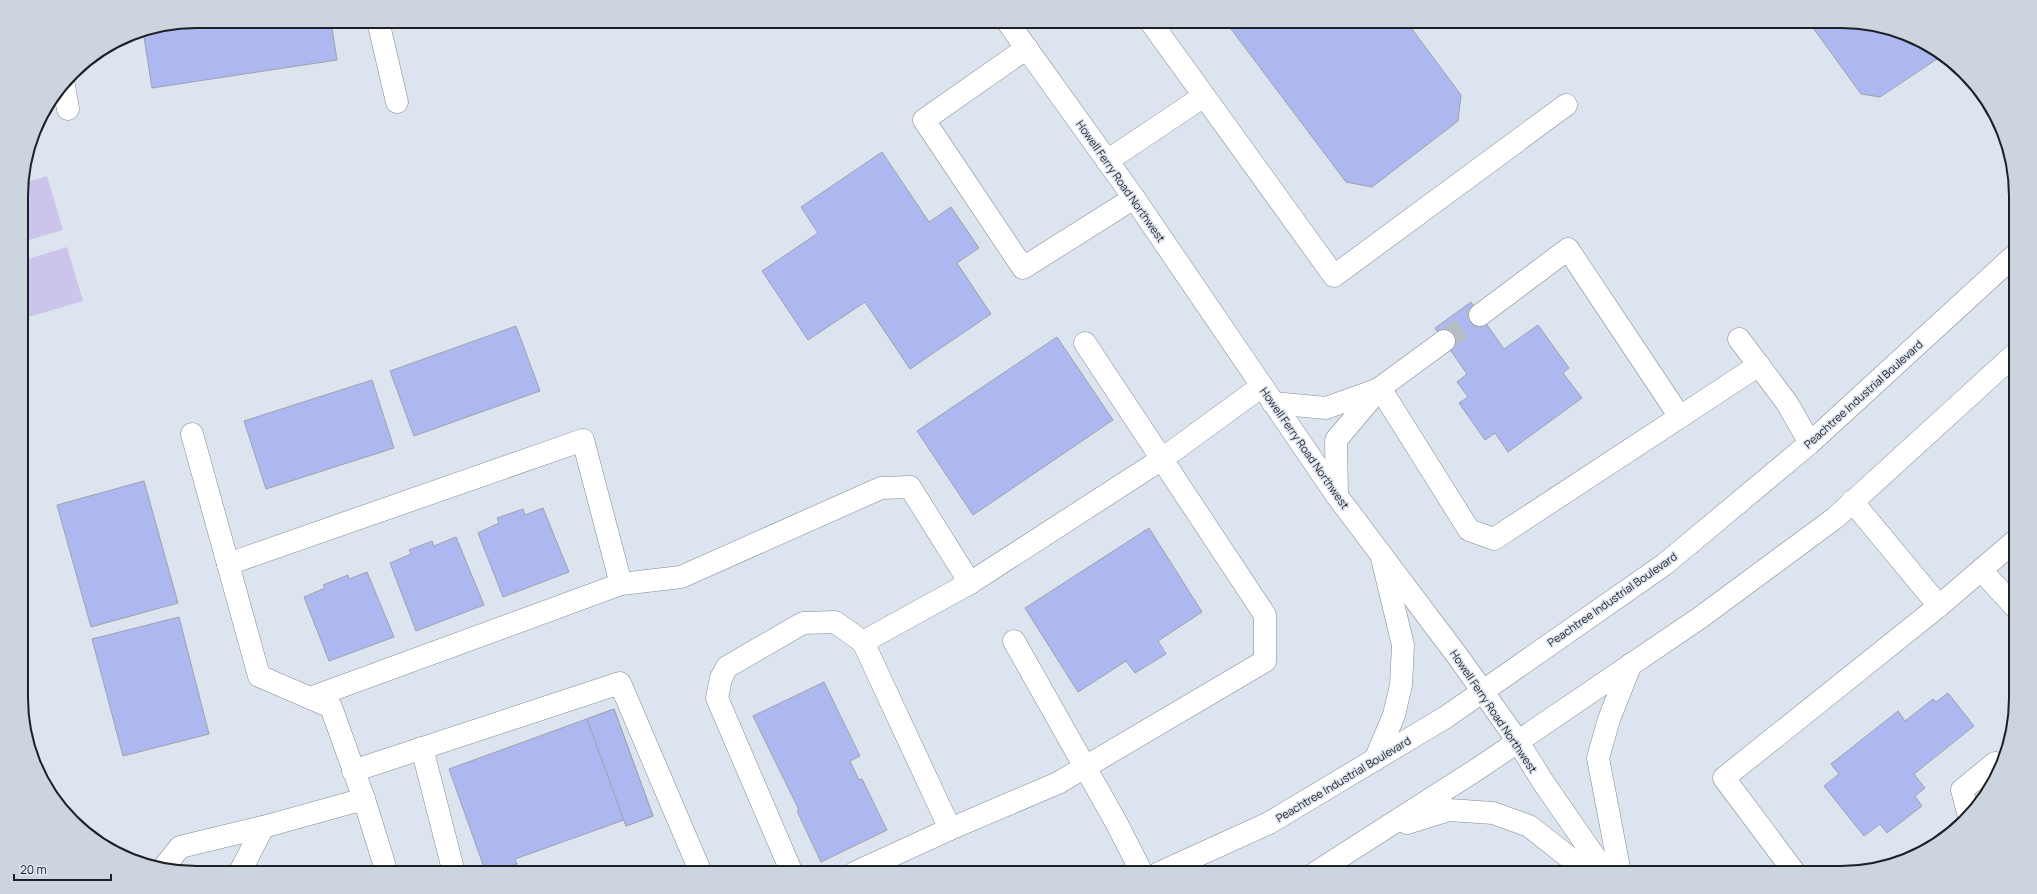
<svg xmlns="http://www.w3.org/2000/svg" width="2037" height="894" viewBox="0 0 2037 894" font-family="Manrope,sans-serif">
  <rect width="100%" height="100%" fill="#dbe4ef"/>
  <g fill="#cdc4ec">
    <polygon points="47,176 63,230 22,242 21,184"/>
    <polygon points="67,247 83,301 22,319 22,261"/>
  </g>
  <g fill="#acb8ef" stroke="#9fa2ae">
    <polygon points="196,21 331,21 337,60 152,88 143,31"/>
    <polygon points="1225,21 1406,21 1461,95 1458,121 1372,187 1346,182"/>
    <polygon points="1808,21 1841,21 1908,34 1943,55 1880,97 1861,94"/>
    <polygon points="882,152 929,222 951,207 979,248 957,263 991,314 910,369 865,302 808,340 762,271 818,233 801,207"/>
    <polygon points="1471,302 1504,349 1538,325 1569,368 1563,373 1582,398 1508,452 1495,433 1485,440 1459,403 1468,397 1457,382 1467,374 1435,328"/>
    <polygon points="516,326 540,391 414,436 390,371"/>
    <polygon points="1057,337 1113,420 973,515 917,431"/>
    <polygon points="372,380 394,448 266,489 244,421"/>
    <polygon points="144,481 178,603 91,627 57,505"/>
    <polygon points="543,508 569,572 503,597 478,533 499,523 497,518 523,509 525,515"/>
    <polygon points="1149,528 1202,612 1158,641 1166,654 1135,673 1126,661 1078,692 1025,608"/>
    <polygon points="456,537 484,605 416,631 390,563 411,554 409,550 432,541 434,546"/>
    <polygon points="367,572 394,637 329,661 304,597 325,588 323,585 348,575 349,579"/>
    <polygon points="179,617 209,734 123,756 92,639"/>
    <polygon points="824,682 860,756 850,761 859,780 862,779 887,830 821,862 797,811 799,810 753,716"/>
    <polygon points="1948,693 1974,726 1914,774 1925,788 1915,796 1922,806 1887,833 1880,824 1864,836 1824,786 1839,774 1831,764 1898,711 1905,721 1933,699 1936,702"/>
    <polygon points="614,709 653,816 626,826 624,820 515,859 517,864 492,873 486,873 449,769"/>
    <polygon points="614,709 653,816 626,826 587,719"/>
  </g>
  <g fill="none" stroke-linecap="round" stroke-linejoin="round">
    <polyline stroke="#b5bdc6" stroke-width="22" stroke-dasharray="22 11" stroke-linecap="butt" points="1444,341 1480,315"/>
    <g stroke="#838b94" stroke-width="23">
      <g id="minor">
        <polyline points="378,21 397,102"/>
        <polyline points="1007,21 1134,198 1337,496 1459,658 1517,740 1543,782 1606,873"/>
        <polyline points="1150,21 1334,276 1566,105"/>
        <polyline points="1027,48 924,120 1023,268 1134,198"/>
        <polyline points="64,86 68,109"/>
        <polyline points="1107,161 1204,96"/>
        <polyline points="1480,315 1568,249 1680,417"/>
        <polyline points="1739,339 1787,403 1810,443"/>
        <polyline points="1380,388 1469,530 1494,539 1759,365"/>
        <polyline points="1273,403 1326,408 1379,389"/>
        <polyline points="192,434 259,676 331,707 364,799 387,873"/>
        <polyline points="1337,496 1336,440 1380,388 1444,341"/>
        <polyline points="1852,501 1939,606 2016,540"/>
        <polyline points="228,564 583,440 621,584 310,698"/>
        <polyline points="1981,570 2016,608"/>
        <polyline points="970,583 1162,459 1262,386"/>
        <polyline points="621,584 681,577 881,488 910,487 970,583 863,642 950,829 1058,783 1265,661 1265,615 1085,343"/>
        <polyline points="1014,641 1116,822 1142,873"/>
        <polyline points="422,748 454,873"/>
        <polyline points="353,771 620,683 701,873"/>
        <polyline points="1969,816 1962,790 1995,763"/>
        <polyline points="164,867 180,847 263,827"/>
        <polyline points="242,873 241,870 263,827 364,799"/>
        <polyline points="792,873 717,698 721,678 727,667 803,623 835,622 863,642"/>
        <polyline points="854,873 950,829"/>
        <polyline points="1795,873 1724,778 1939,606"/>
      </g>
    </g>
    <g stroke="#838b94" stroke-width="23">
      <g id="highway">
        <polyline points="1375,760 1394,715 1401,685 1403,645 1381,554"/>
        <polyline points="1407,823 1449,810 1493,813 1529,826 1589,873"/>
        <polyline points="1159,873 1269,823 1446,717 1665,564 1810,443 2015,255"/>
        <polyline points="1315,873 1479,768 1701,617 1835,518 2015,354"/>
        <polyline points="1620,873 1598,758 1609,719 1631,664"/>
      </g>
    </g>
    <use href="#minor" stroke="#fff" stroke-width="22"/>
    <use href="#highway" stroke="#fff" stroke-width="22"/>
  </g>
  <g text-anchor="middle" dominant-baseline="central" stroke-width="3" stroke-linejoin="round" paint-order="stroke">
    <g font-size="11" fill="#1d2024" stroke="#dbe4ef">
      <text transform="translate(1121 181) rotate(55)">Howell Ferry Road Northwest</text>
      <text transform="translate(1863 394) rotate(-42)">Peachtree Industrial Boulevard</text>
      <text transform="translate(1305 448) rotate(55)">Howell Ferry Road Northwest</text>
      <text transform="translate(1612 599) rotate(-35)">Peachtree Industrial Boulevard</text>
      <text transform="translate(1494 711) rotate(56)">Howell Ferry Road Northwest</text>
      <text transform="translate(1343 779) rotate(-31)">Peachtree Industrial Boulevard</text>
    </g>
  </g>
  <path d="M0 0H2037V894H0ZM196 28H1841A168 168 0 0 1 2009 196V698A168 168 0 0 1 1841 866H196A168 168 0 0 1 28 698V196A168 168 0 0 1 196 28Z" fill="#ccd4df" fill-rule="evenodd"/>
  <path fill="none" stroke="#1d2024" stroke-width="2" d="M196 28H1841A168 168 0 0 1 2009 196V698A168 168 0 0 1 1841 866H196A168 168 0 0 1 28 698V196A168 168 0 0 1 196 28Z"/>
  <path d="M14 874v6h97v-6" fill="none" stroke="#1d2024" stroke-width="2"/>
  <text x="20" y="874" font-size="12" fill="#1d2024" stroke="#dbe4ef" stroke-width="3" paint-order="stroke">20 m</text>
</svg>
